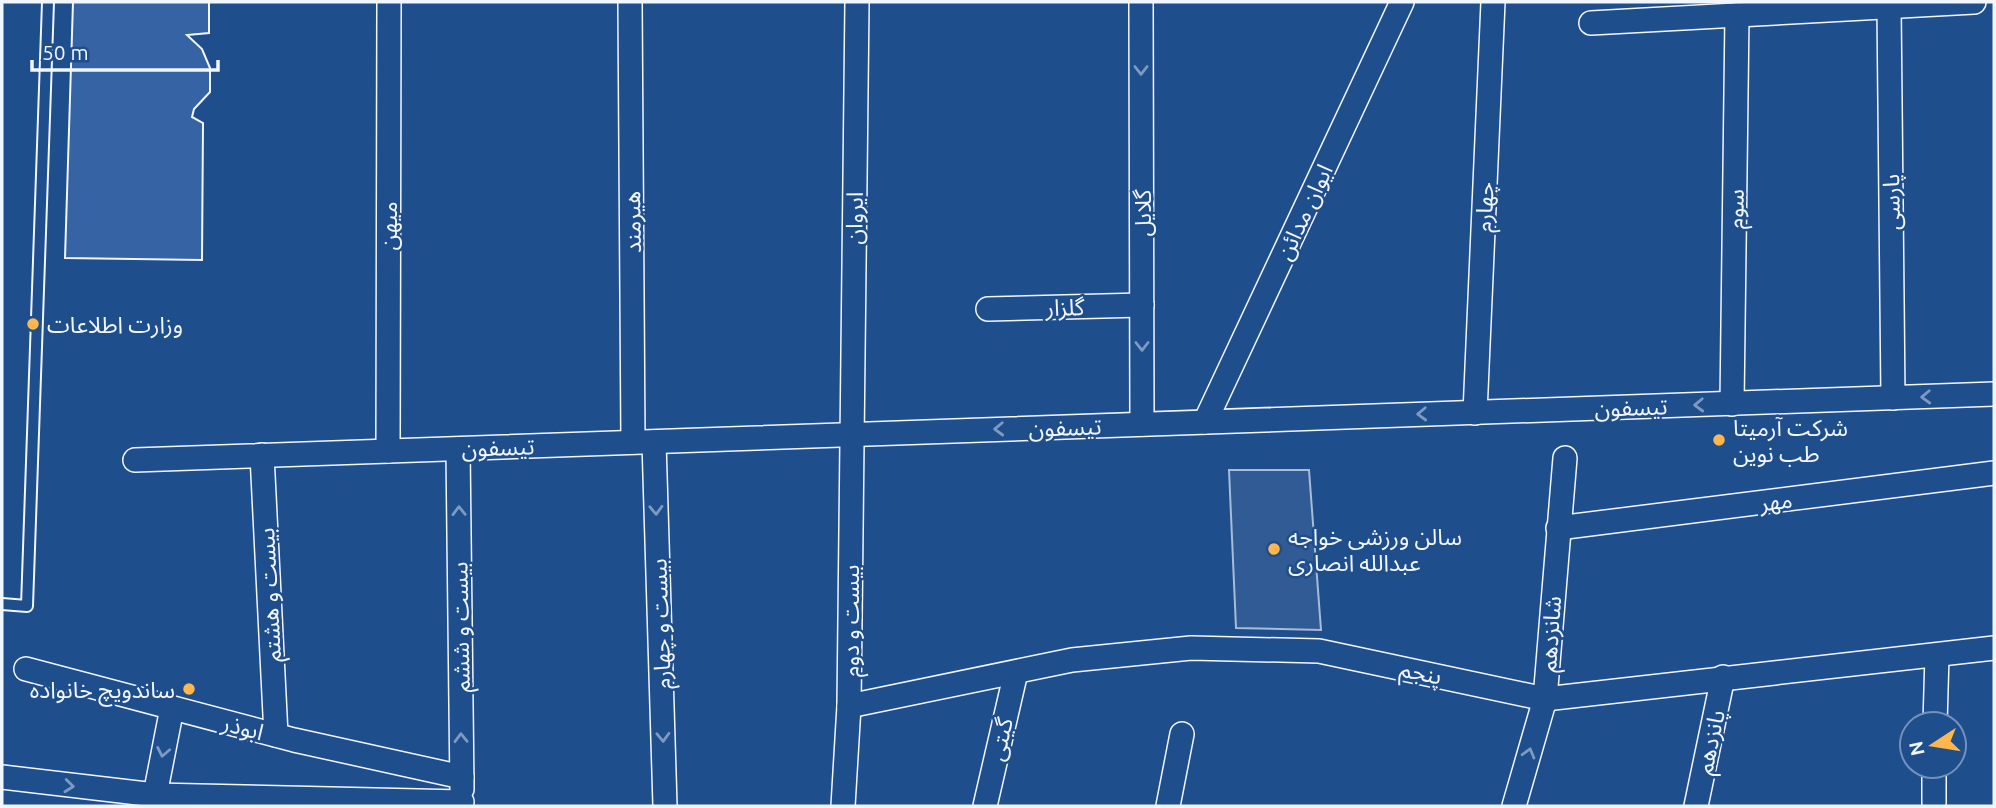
<svg xmlns="http://www.w3.org/2000/svg" width="1996" height="808" viewBox="0 0 1996 808" font-family="Ubuntu,'Noto Sans Arabic',sans-serif">
  <rect width="100%" height="100%" fill="#1f4e8c"/>
  <polygon fill="#305b95" stroke="#a8bbd7" stroke-width="2" points="1229,470 1309,470 1321,630 1236,628"/>
  <polygon fill="#3563a3" stroke="#f2f6ff" stroke-width="2" points="73,2 209,2 209,33 187,35 202,49 210,68 210,92 194,109 192,117 203,123 202,260 65,258"/>
  <g fill="none" stroke-linecap="round" stroke-linejoin="round">
    <g stroke="#f2f6ff" stroke-width="14">
      <polyline id="service" points="2,604 27,606 48,2"/>
    </g>
    <g stroke="#f2f6ff" stroke-width="26">
      <g id="minor">
        <polyline points="630,2 633,442"/>
        <polyline points="1141,2 1142,424"/>
        <polyline points="1889,6 1893,398"/>
        <polyline points="1591,23 1974,2"/>
        <polyline points="988,309 1142,305"/>
        <polyline points="1732,404 1737,15"/>
        <polyline points="1475,413 1493,2"/>
        <polyline points="1205,422 1402,2"/>
        <polyline points="654,442 665,806"/>
        <polyline points="458,449 462,789"/>
        <polyline points="388,451 389,2"/>
        <polyline points="262,455 276,735"/>
        <polyline points="135,460 1994,394"/>
        <polyline points="1558,528 1994,473"/>
        <polyline points="26,669 294,740 462,777"/>
        <polyline points="849,706 1072,660 1191,648 1319,651 1545,699 1994,648"/>
        <polyline points="1935,724 1937,655"/>
        <polyline points="2,777 155,795 462,802"/>
        <polyline points="155,795 172,708"/>
        <polyline points="1934,803 1934,766"/>
        <polyline points="843,806 849,706 857,2"/>
        <polyline points="985,806 1016,672"/>
        <polyline points="1168,806 1182,734"/>
        <polyline points="1514,806 1545,699 1565,458"/>
        <polyline points="1696,806 1723,677"/>
      </g>
    </g>
    <use href="#service" stroke="#1f4e8c" stroke-width="10"/>
    <use href="#minor" stroke="#1f4e8c" stroke-width="23"/>
  </g>
  <defs><path id="oneway-chevron" d="M-2-3.5L2.5 0L-2 3.5" fill="none" stroke-width="1.6" stroke-linecap="round" stroke-linejoin="round" transform="scale(1.75)"/></defs>
  <g stroke="#7e9ac0">
    <use href="#oneway-chevron" transform="translate(1141 70) rotate(90)"/>
    <use href="#oneway-chevron" transform="translate(1142 346) rotate(90)"/>
    <use href="#oneway-chevron" transform="translate(1926 397) rotate(178)"/>
    <use href="#oneway-chevron" transform="translate(1699 405) rotate(178)"/>
    <use href="#oneway-chevron" transform="translate(1422 414) rotate(178)"/>
    <use href="#oneway-chevron" transform="translate(999 429) rotate(178)"/>
    <use href="#oneway-chevron" transform="translate(656 510) rotate(88)"/>
    <use href="#oneway-chevron" transform="translate(459 511) rotate(-91)"/>
    <use href="#oneway-chevron" transform="translate(663 737) rotate(88)"/>
    <use href="#oneway-chevron" transform="translate(461 738) rotate(-91)"/>
    <use href="#oneway-chevron" transform="translate(163 752) rotate(101)"/>
    <use href="#oneway-chevron" transform="translate(1529 753) rotate(-74)"/>
    <use href="#oneway-chevron" transform="translate(69 786) rotate(6)"/>
  </g>
  <g fill="#ffb74d" stroke="#1f4e8c" stroke-width="2.5">
    <circle cx="33" cy="324" r="7"/>
    <circle cx="1719" cy="440" r="7"/>
    <circle cx="1274" cy="549" r="7"/>
    <circle cx="189" cy="689" r="7"/>
  </g>
  <g text-anchor="middle" dominant-baseline="central" stroke-width="5" stroke-linejoin="round" paint-order="stroke">
    <g font-size="23" fill="#f2f6ff" stroke="#1f4e8c">
      <text transform="translate(1891 202) rotate(-91)">پارسی</text>
      <text transform="translate(1484 207) rotate(-87)">چهارم</text>
      <text transform="translate(1735 209) rotate(-89)">سوم</text>
      <text transform="translate(1304 212) rotate(-65)">ایوان مدائن</text>
      <text transform="translate(1142 213) rotate(-90)">گلایل</text>
      <text transform="translate(854 218) rotate(-89)">ایروان</text>
      <text transform="translate(632 222) rotate(-91)">هیرمند</text>
      <text transform="translate(388 226) rotate(-90)">میهن</text>
      <text transform="translate(1065 307) rotate(-1)">گلزار</text>
      <text transform="translate(1631 407) rotate(-2)">تیسفون</text>
      <text transform="translate(1065 427) rotate(-2)">تیسفون</text>
      <text transform="translate(498 447) rotate(-2)">تیسفون</text>
      <text transform="translate(1776 501) rotate(-7)">مهر</text>
      <text transform="translate(269 595) rotate(-93)">بیست و هشتم</text>
      <text transform="translate(850 621) rotate(-90)">بیست و دوم</text>
      <text transform="translate(660 624) rotate(-92)">بیست و چهارم</text>
      <text transform="translate(460 627) rotate(-91)">بیست و ششم</text>
      <text transform="translate(1550 634) rotate(-86)">شانزدهم</text>
      <text transform="translate(1421 672) rotate(12)">پنجم</text>
      <text transform="translate(243 727) rotate(15)">ابوذر</text>
      <text transform="translate(1000 739) rotate(-77)">گیتی</text>
      <text transform="translate(1710 742) rotate(-78)">پانزدهم</text>
    </g>
    <g font-size="23" fill="#f2f6ff" stroke="#1f4e8c" text-anchor="start">
      <text x="47" y="324">وزارت اطلاعات</text>
      <text x="1733" y="427">شرکت آرمیتا<tspan x="1733" dy="26">طب نوین</tspan></text>
      <text x="1288" y="536">سالن ورزشی خواجه<tspan x="1288" dy="26">عبدالله انصاری</tspan></text>
      <text x="175" y="689" text-anchor="end">ساندویچ خانواده</text>
    </g>
  </g>
  <rect width="1996" height="808" fill="none" stroke="#f2f6ff" stroke-width="7"/>
  <g transform="translate(1933 745) rotate(258)"><circle r="33" fill="#1f4e8c" stroke="#7391ba" stroke-width="2"/>
  <path d="M0-5L12 26L0 18L-12 26Z" fill="#ffb74d"/>
  <text y="-10" font-size="19" font-weight="bold" text-anchor="middle" fill="#f2f6ff">N</text>
  </g>
  <path d="M32 60v10h186v-10" fill="none" stroke="#f2f6ff" stroke-width="3.5"/>
  <text x="42" y="60" font-size="21" fill="#f2f6ff" stroke="#1f4e8c" stroke-width="5" paint-order="stroke">50 m</text>
</svg>
